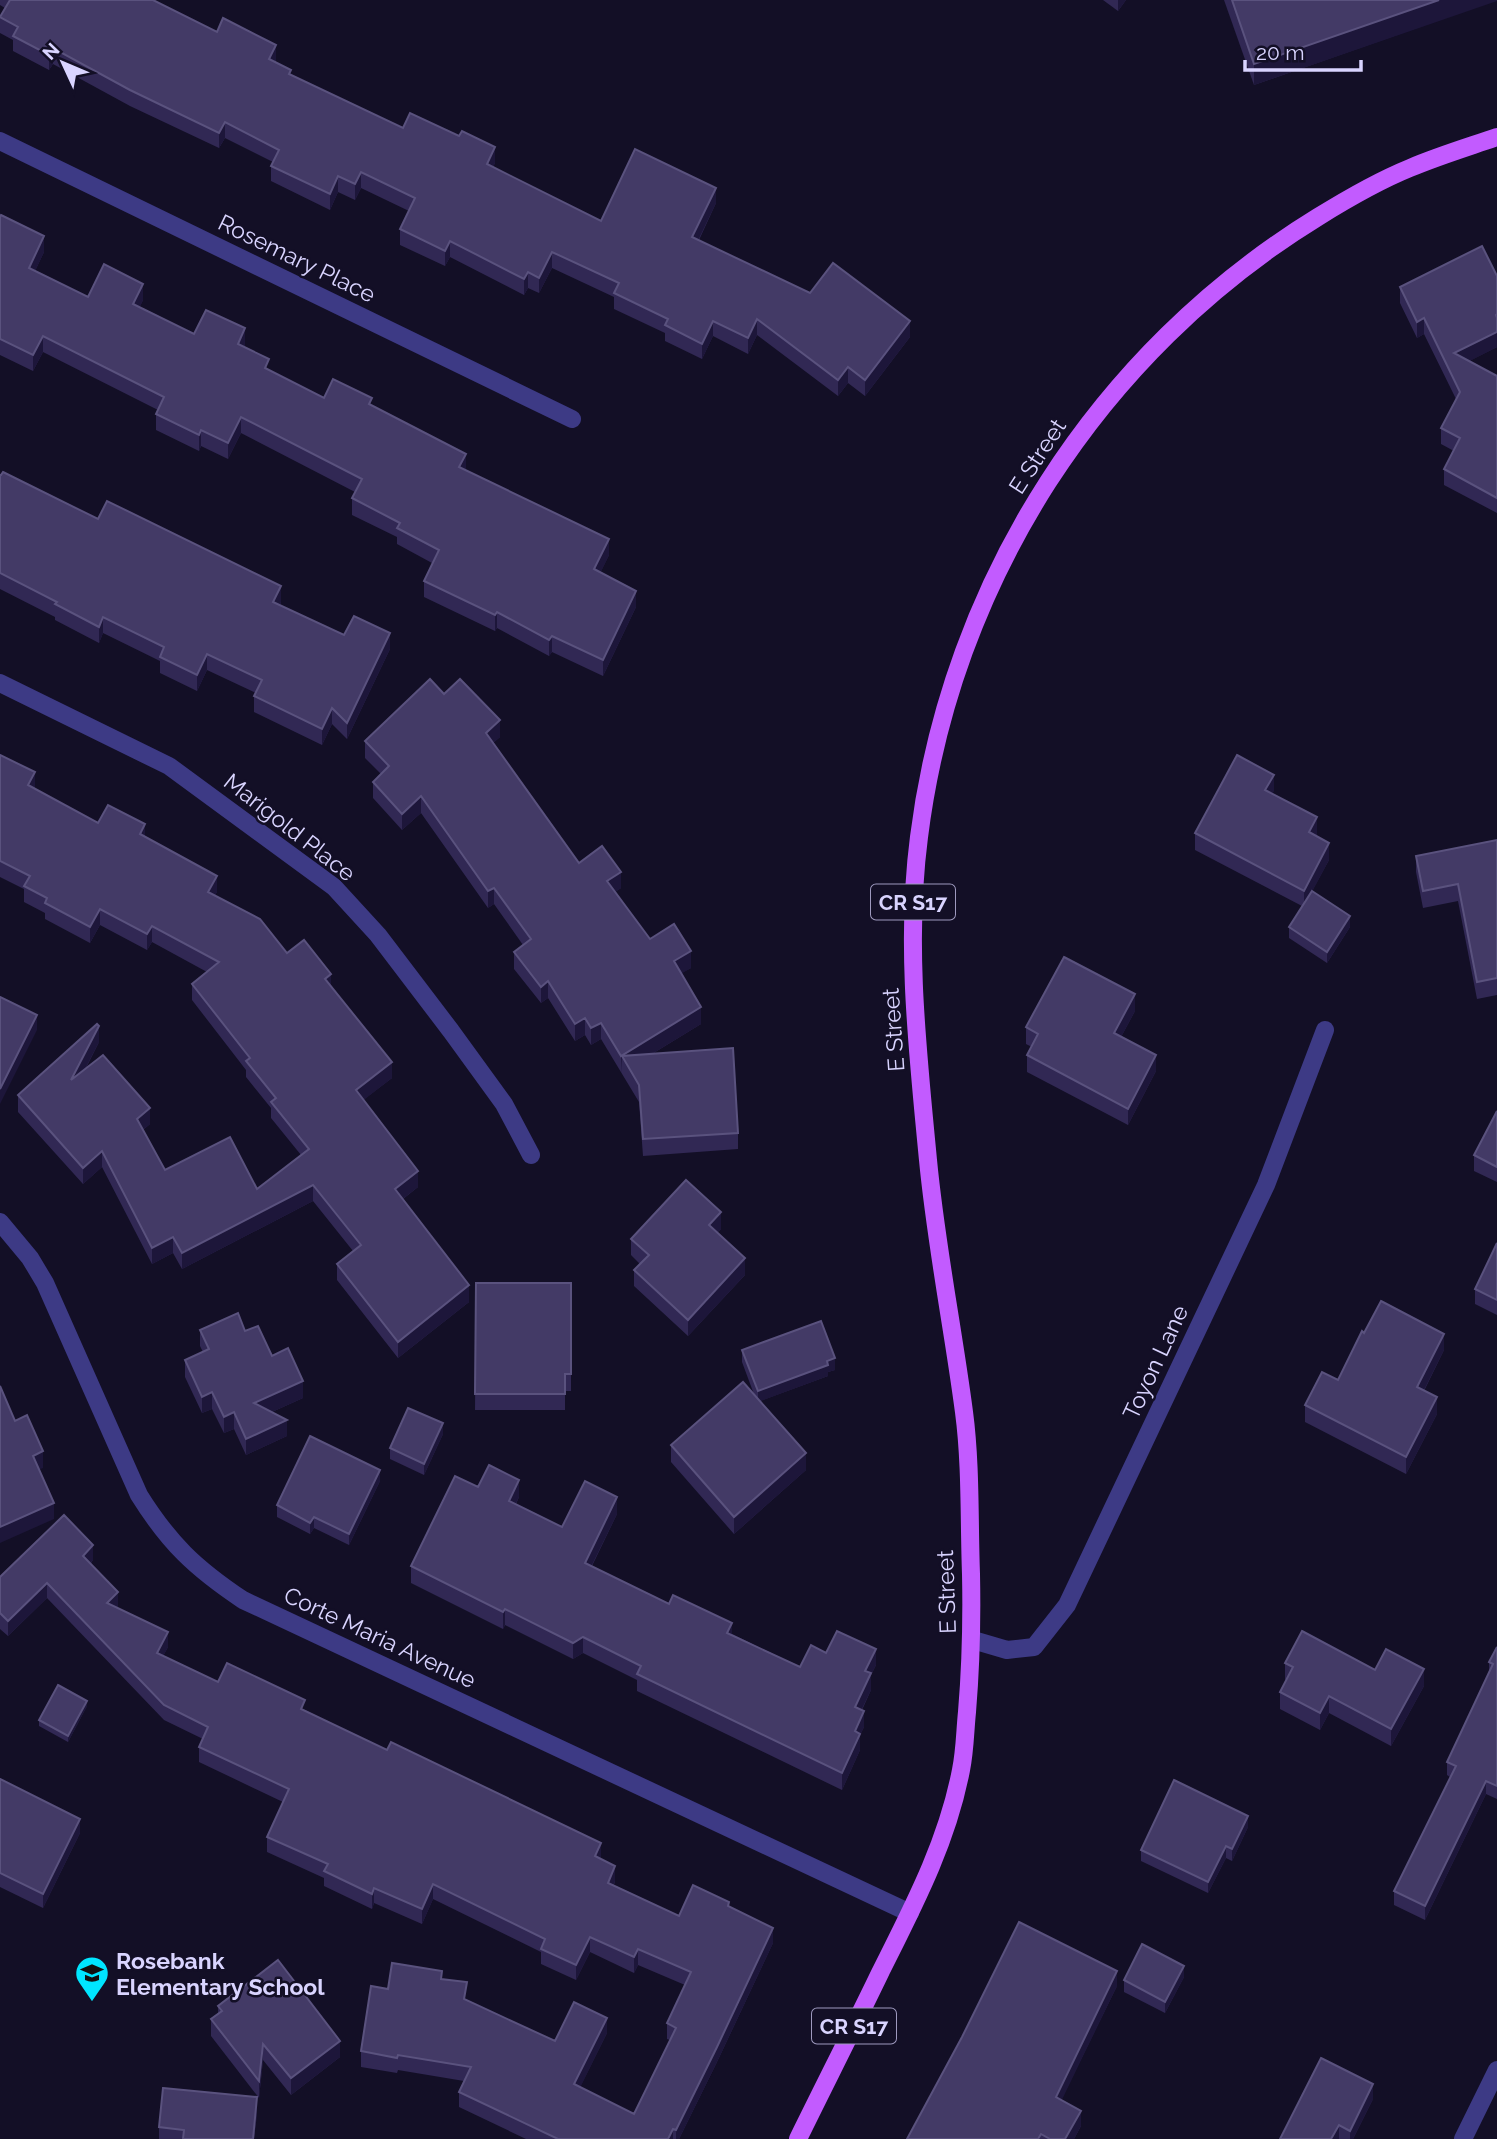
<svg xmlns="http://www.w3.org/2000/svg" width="1497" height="2139" viewBox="0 0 1497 2139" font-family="Raleway,sans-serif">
  <rect width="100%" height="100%" fill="#130f26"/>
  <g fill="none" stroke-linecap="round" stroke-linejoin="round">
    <g stroke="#3d3a85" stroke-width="18">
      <polyline points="0,141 572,419"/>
      <polyline points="0,683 169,766 334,887 378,935 451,1031 504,1104 531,1155"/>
      <path d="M 0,1222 L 30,1258 L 45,1283 L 139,1495 C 169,1543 195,1568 243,1600 L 910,1913"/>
      <polyline points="973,1640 1007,1650 1034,1647 1067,1605 1266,1185 1325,1030"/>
      <polyline points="1463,2139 1497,2070"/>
    </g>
    <path stroke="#c25bff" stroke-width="18" d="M 798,2139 C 825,2084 853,2029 880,1973 C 913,1907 947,1843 961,1770 C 965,1751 965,1731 967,1712 C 971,1664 972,1622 971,1574 C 969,1521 971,1465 964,1412 C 953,1328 936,1245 928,1160 C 918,1054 905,944 919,837 C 951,582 1098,352 1318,217 C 1347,199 1378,181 1410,168 C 1438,156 1468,147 1497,137"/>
  </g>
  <g fill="#312854">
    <polygon points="0,0 153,0 217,32 276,60 276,62 291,75 403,128 495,163 493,167 601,221 716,203 699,240 810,293 910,337 865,396 848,383 838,396 757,335 748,354 713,336 702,359 665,341 665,333 614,309 614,297 552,268 539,293 528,288 524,295 450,257 445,266 400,245 400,229 409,211 361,188 355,200 338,192 330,210 271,181 271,166 273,162 225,138 219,148 130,106 53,64 49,70 13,51 13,40 0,33 0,17 5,8 0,5"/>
    <polygon points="1103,0 1126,0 1118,11"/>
    <polygon points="1224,0 1497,0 1254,85"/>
    <polygon points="0,217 44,252 35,271 88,297 143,300 139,308 194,334 245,345 244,347 269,370 324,398 372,406 466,470 609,555 600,573 636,607 603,676 552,652 549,656 497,628 495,631 424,597 424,581 432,563 397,544 397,537 352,515 352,498 355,492 241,433 228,459 201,446 199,451 156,430 156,414 158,410 43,352 33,371 0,355"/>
    <polygon points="1400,287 1497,347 1469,361 1497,376 1497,513 1444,485 1444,469 1454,451 1441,444 1441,428 1456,399 1424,334 1417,338 1400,303"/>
    <polygon points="0,475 281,602 280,605 344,635 390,649 347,739 332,724 322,745 254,712 254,696 256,693 207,670 197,691 160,673 160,661 103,633 99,643 55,620 55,617 0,589"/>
    <polygon points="444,694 500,737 493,743 579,863 621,888 615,892 650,939 691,968 681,973 701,1024 652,1054 738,1133 738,1149 643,1156 639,1102 601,1039 591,1045 585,1035 575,1041 548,998 541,1003 514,969 514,952 523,945 494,904 488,908 421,813 402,830 373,798 373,782 381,774 365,758 365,741"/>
    <polygon points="0,755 34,789 98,823 145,837 217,892 215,895 287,953 331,987 392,1078 363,1100 418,1187 403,1199 469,1302 398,1358 337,1280 337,1264 353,1251 313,1201 182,1269 173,1253 152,1264 102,1167 83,1184 18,1112 18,1095 99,1042 86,1068 150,1124 143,1130 165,1170 257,1189 301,1155 271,1118 271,1108 246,1077 246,1070 192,1000 192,984 207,972 152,942 147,950 100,925 90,943 45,919 45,913 24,902 24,889 0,877"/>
    <polygon points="1274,791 1272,793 1317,834 1316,836 1329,860 1312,891 1350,927 1327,963 1289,938 1289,927 1302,906 1195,850 1195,833"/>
    <polygon points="1497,840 1497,995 1477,999 1458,901 1423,908 1416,872 1416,856"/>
    <polygon points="1135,1011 1121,1037 1156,1071 1128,1125 1027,1072 1027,1055 1032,1047 1026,1044 1026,1027"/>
    <polygon points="1497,1111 1497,1182 1474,1171 1474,1155"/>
    <polygon points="721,1229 717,1233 745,1275 688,1336 634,1286 634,1270 640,1264 631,1255 631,1239"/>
    <polygon points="1497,1243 1497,1315 1475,1304 1475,1289"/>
    <polygon points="476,1283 571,1283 571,1391 565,1391 565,1410 475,1410"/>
    <polygon points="200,1330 245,1331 272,1356 303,1398 272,1412 287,1436 246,1455 234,1429 224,1433 212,1409 202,1413 185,1377 185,1360 203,1352 200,1346"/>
    <polygon points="1364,1333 1444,1350 1424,1391 1437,1414 1406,1474 1305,1422 1305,1405 1338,1380"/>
    <polygon points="742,1350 835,1370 828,1372 828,1376 760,1401 806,1470 734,1534 671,1462 671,1445 755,1397 742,1362"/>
    <polygon points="443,1434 424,1475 390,1459 390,1448"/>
    <polygon points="380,1481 349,1545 314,1528 310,1534 277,1517 277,1505"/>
    <polygon points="478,1487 519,1497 516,1504 562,1527 617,1514 592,1566 800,1667 826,1653 876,1665 871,1675 871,1690 862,1710 864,1727 860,1735 860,1750 842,1790 637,1691 637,1680 583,1653 573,1659 505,1625 503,1629 411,1583 411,1566"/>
    <polygon points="93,1560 91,1563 118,1608 168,1647 163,1656 218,1682 305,1710 601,1859 615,1881 614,1885 679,1916 729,1907 773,1943 717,2062 679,2139 526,2139 459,2107 459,2092 464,2081 398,2070 397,2073 361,2067 361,2051 388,1989 442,1979 466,2000 555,2041 607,2033 580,2087 634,2114 670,2040 667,2039 667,2023 685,1985 638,1965 634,1973 590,1952 576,1980 541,1964 541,1952 433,1899 422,1924 374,1903 372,1909 324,1886 324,1878 267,1852 267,1837 283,1802 199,1762 199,1747 203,1739 164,1720 47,1598 8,1636 0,1629 0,1577"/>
    <polygon points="1497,1647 1497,1799 1486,1794 1425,1920 1394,1905 1394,1891 1450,1777 1447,1775 1447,1762 1489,1672 1489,1662"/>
    <polygon points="1285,1663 1375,1670 1424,1686 1391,1746 1329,1713 1320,1730 1280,1709 1280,1692 1286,1680 1285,1679"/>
    <polygon points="87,1706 68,1742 39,1726 39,1720"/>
    <polygon points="0,1779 80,1833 43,1908 0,1887"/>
    <polygon points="1248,1827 1232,1861 1226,1858 1208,1893 1141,1861 1141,1850"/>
    <polygon points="1184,1977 1165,2013 1124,1992 1124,1980"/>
    <polygon points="1117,1986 1061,2100 1081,2126 1074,2139 907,2139"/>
    <polygon points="218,2006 340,2057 291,2095 263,2060 259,2098 211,2036 211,2019 218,2013"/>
    <polygon points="1373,2099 1353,2139 1280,2139"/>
    <polygon points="257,2114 254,2139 159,2139 159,2127"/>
  </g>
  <g fill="#1d163a">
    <polygon points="1118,0 1126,0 1118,11"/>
    <polygon points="1439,0 1497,0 1497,1 1254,85 1254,64"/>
    <polygon points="276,45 276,60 269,75 269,59"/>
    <polygon points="53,48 53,64 49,70 49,55"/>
    <polygon points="225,122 225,138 219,148 219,133"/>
    <polygon points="495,147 495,163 487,179 487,164"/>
    <polygon points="361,172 361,188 355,200 355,184"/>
    <polygon points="338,176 338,192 330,210 330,194"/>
    <polygon points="716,188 716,203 692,253 692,237"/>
    <polygon points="44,236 44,252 29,284 29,268"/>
    <polygon points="450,241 450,257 445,266 445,251"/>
    <polygon points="552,252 552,268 539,293 539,278"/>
    <polygon points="528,272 528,288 524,295 524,279"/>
    <polygon points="143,284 143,300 133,321 133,304"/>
    <polygon points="1424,318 1424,334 1417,338 1417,322"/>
    <polygon points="757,319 757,335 748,354 748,338"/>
    <polygon points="713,321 713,336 702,359 702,344"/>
    <polygon points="910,321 910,337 865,396 865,380"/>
    <polygon points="245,328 245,345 238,361 238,344"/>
    <polygon points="1497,332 1497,347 1454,369 1454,353"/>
    <polygon points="43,336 43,352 33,371 33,355"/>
    <polygon points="848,367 848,383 838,396 838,380"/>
    <polygon points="241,417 241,433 228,459 228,443"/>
    <polygon points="201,430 201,446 199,451 199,435"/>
    <polygon points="466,454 466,470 459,467"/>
    <polygon points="609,539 609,555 594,586 594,569"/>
    <polygon points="281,586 281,602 273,617 273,602"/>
    <polygon points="636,591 636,607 603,676 603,660"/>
    <polygon points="497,612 497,628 495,631 495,615"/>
    <polygon points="103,617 103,633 99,643 99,627"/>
    <polygon points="390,633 390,649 347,739 347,723"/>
    <polygon points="552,636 552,652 549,656 549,640"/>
    <polygon points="207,654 207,670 197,691 197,675"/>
    <polygon points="332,708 332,724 322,745 322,729"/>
    <polygon points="500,720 500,737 486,749 486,733"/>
    <polygon points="35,772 35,789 28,802 28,785"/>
    <polygon points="1274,775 1274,791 1265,806 1265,790"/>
    <polygon points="421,796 421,813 402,830 402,814"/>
    <polygon points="1317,817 1317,834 1309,848 1309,832"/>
    <polygon points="145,824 145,841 140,834"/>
    <polygon points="1329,843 1329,860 1304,907 1304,891"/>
    <polygon points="621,872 621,888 607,898 607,881"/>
    <polygon points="217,876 217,892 208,908 208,892"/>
    <polygon points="494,888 494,904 488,908 488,891"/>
    <polygon points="100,909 100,925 90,943 90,927"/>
    <polygon points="1350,916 1350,927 1327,963 1327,952"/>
    <polygon points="152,926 152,942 147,950 147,934"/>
    <polygon points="691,951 691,968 674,978 674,961"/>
    <polygon points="331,974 331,991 325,979"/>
    <polygon points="548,981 548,998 541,1003 541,987"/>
    <polygon points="1135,994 1135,1011 1114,1050 1114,1033"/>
    <polygon points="701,1007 701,1024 629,1068 622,1056 621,1073 621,1056"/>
    <polygon points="37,1015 37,1030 0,1104 0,1089"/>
    <polygon points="585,1018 585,1035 575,1041 575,1024"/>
    <polygon points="601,1023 601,1039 591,1045 591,1028"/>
    <polygon points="99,1026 99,1042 71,1096 71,1080"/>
    <polygon points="1156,1055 1156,1071 1128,1125 1128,1109"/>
    <polygon points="392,1062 392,1078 356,1106 356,1090"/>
    <polygon points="150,1108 150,1124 137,1135 137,1119"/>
    <polygon points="102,1151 102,1167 83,1184 83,1168"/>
    <polygon points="418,1171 418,1187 395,1205 395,1189"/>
    <polygon points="313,1185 313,1201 182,1269 182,1253"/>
    <polygon points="721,1212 721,1229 709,1241 709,1225"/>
    <polygon points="173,1237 173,1253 152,1264 152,1248"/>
    <polygon points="745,1258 745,1275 688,1336 688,1320"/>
    <polygon points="469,1285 469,1302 398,1358 398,1342"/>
    <polygon points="1444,1334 1444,1350 1417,1404 1417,1387"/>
    <polygon points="835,1358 835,1370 828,1372 828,1376 758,1402 758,1391"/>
    <polygon points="303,1381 303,1398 254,1420 254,1403"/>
    <polygon points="212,1392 212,1409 202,1413 202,1397"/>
    <polygon points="1437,1397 1437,1414 1406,1474 1406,1457"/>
    <polygon points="234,1412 234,1429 224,1433 224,1417"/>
    <polygon points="287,1420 287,1436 246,1455 246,1439"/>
    <polygon points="443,1423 443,1434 424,1475 424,1464"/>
    <polygon points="43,1451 43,1468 33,1472 33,1456"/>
    <polygon points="806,1453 806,1470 734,1534 734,1517"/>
    <polygon points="380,1470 380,1481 349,1545 349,1534"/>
    <polygon points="519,1480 519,1497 509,1517 509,1501"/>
    <polygon points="617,1497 617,1514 585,1579 585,1563"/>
    <polygon points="54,1503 54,1519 0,1543 0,1527"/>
    <polygon points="314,1517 314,1528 310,1534 310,1523"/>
    <polygon points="93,1545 93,1560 83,1571 83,1556"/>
    <polygon points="47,1583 47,1598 8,1636 8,1621"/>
    <polygon points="118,1592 118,1608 107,1618 107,1603"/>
    <polygon points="505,1609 505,1625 503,1629 503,1612"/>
    <polygon points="732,1623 732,1639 727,1633"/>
    <polygon points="168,1632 168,1647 157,1668 157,1653"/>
    <polygon points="583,1637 583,1653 573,1659 573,1643"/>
    <polygon points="876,1649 876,1665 871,1675 871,1690 855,1723 855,1707 865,1671"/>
    <polygon points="1424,1669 1424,1686 1391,1746 1391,1729"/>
    <polygon points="1329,1696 1329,1713 1320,1730 1320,1713"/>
    <polygon points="87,1701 87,1706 68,1742 68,1736"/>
    <polygon points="864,1711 864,1727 860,1735 860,1750 842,1790 842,1773 855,1731"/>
    <polygon points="1486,1781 1486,1794 1425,1920 1425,1906"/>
    <polygon points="1248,1816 1248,1827 1232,1861 1232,1849"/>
    <polygon points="80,1819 80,1833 43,1908 43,1894"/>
    <polygon points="601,1843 601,1858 595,1871 595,1856"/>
    <polygon points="1226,1846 1226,1858 1208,1893 1208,1882"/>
    <polygon points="615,1866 615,1881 608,1898 608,1883"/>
    <polygon points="433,1884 433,1899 422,1924 422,1909"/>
    <polygon points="374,1888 374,1903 372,1909 372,1894"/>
    <polygon points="773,1928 773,1943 717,2062 679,2139 676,2139 676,2130"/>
    <polygon points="590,1937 590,1952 576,1980 576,1965"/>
    <polygon points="638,1949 638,1965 634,1973 634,1957"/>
    <polygon points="1184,1966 1184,1977 1165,2013 1165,2002"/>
    <polygon points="1117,1971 1117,1986 1056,2112 1056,2097"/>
    <polygon points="607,2018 607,2033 574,2100 574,2084"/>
    <polygon points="340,2041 340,2057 291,2095 291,2078"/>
    <polygon points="263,2044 263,2060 259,2098 259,2081"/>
    <polygon points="1373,2084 1373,2099 1353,2139 1350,2139 1350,2131"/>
    <polygon points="257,2097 257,2114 254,2139 253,2139"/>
    <polygon points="1081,2111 1081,2126 1074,2139 1065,2139"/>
    <polygon points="1339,2125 1339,2139 1331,2139"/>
    <polygon points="673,2129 673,2139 668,2139"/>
  </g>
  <g fill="#433a66" stroke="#5a527e" stroke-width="2">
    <polygon points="10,0 153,0 217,32 223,18 276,45 269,59 291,70 289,74 403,128 410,113 459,136 462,131 495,147 487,164 601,221 635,149 716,188 692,237 810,293 833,263 910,321 865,380 848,367 838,380 757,319 748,338 713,321 702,344 665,325 668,319 614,293 619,283 552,252 539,278 528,272 524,279 450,241 445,251 400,229 415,198 361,172 355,184 338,176 330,194 271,166 279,150 225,122 219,133 130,90 53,48 49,55 13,36 18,27 0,17"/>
    <polygon points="1232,0 1439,0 1254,64"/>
    <polygon points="1,215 44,236 29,268 88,297 104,264 143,284 133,304 194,334 206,310 245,328 238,344 269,359 265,368 324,398 333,379 372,398 369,404 466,454 459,467 609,539 594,569 636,591 603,660 552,636 549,640 497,612 495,615 424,581 439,550 397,528 400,523 352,498 362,479 241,417 228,443 201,430 199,435 156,414 164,397 43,336 33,355 0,339 0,217"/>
    <polygon points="1482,246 1497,276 1497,314 1496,315 1497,318 1497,332 1454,353 1497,376 1497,498 1444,469 1460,438 1441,428 1460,392 1424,318 1417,322 1400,287"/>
    <polygon points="3,472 98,519 107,501 281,586 273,602 344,635 354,616 390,633 347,723 332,708 322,729 254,696 262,680 207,654 197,675 160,657 164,647 103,617 99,627 55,604 57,602 0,573 0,475 1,475"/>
    <polygon points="430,679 444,694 460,679 500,720 486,733 579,863 602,846 621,872 607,881 650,939 674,924 691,951 674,961 701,1007 621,1056 601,1023 591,1028 585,1018 575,1024 548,981 541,987 514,952 531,939 494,888 488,891 421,796 402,814 373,782 389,766 365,741"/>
    <polygon points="0,755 35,772 28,785 98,823 108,805 145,824 140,834 217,876 208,892 260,919 287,953 304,940 331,974 325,979 392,1062 356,1090 418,1171 395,1189 469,1285 398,1342 337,1264 361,1245 313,1185 182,1253 173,1237 152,1248 102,1151 83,1168 18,1095 97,1024 99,1026 71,1080 103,1055 150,1108 137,1119 165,1170 230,1137 257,1189 309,1149 271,1102 276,1098 246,1061 250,1058 192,984 219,962 152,926 147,934 100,909 90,927 45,903 47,898 24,886 30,876 0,861"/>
    <polygon points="1237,755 1274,775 1265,790 1317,817 1309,832 1329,843 1304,891 1195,833"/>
    <polygon points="1497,840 1497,978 1477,982 1458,884 1423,891 1416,856"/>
    <polygon points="1312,891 1350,916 1327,952 1289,927"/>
    <polygon points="1064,957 1135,994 1114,1033 1156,1055 1128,1109 1027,1055 1038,1034 1026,1027"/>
    <polygon points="0,997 37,1015 0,1089"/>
    <polygon points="733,1048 738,1133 643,1139 639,1085 622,1056"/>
    <polygon points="1497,1111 1497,1167 1474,1155"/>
    <polygon points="686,1180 721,1212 709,1225 745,1258 688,1320 634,1270 649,1255 631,1239"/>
    <polygon points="1497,1243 1497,1300 1475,1289"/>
    <polygon points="476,1283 571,1283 571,1374 565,1374 565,1394 475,1394"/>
    <polygon points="1381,1301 1444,1334 1417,1387 1437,1397 1406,1457 1305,1405 1322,1372 1338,1380 1362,1331 1364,1333"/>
    <polygon points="238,1313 245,1331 258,1326 272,1356 288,1348 303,1381 254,1403 287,1420 246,1439 234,1412 224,1417 212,1392 202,1397 185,1360 209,1349 200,1330"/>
    <polygon points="821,1321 835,1358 827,1361 828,1365 758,1391 742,1350"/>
    <polygon points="743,1382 806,1453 734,1517 671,1445"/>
    <polygon points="0,1386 15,1421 27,1415 43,1451 33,1456 54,1503 0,1527"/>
    <polygon points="408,1408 443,1423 424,1464 390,1448"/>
    <polygon points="310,1436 380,1470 349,1534 314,1517 310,1523 277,1505"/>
    <polygon points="489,1465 519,1480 509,1501 562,1527 585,1481 617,1497 585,1563 669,1604 673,1595 732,1623 727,1633 800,1667 811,1645 826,1653 837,1631 876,1649 865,1671 871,1673 855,1707 864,1711 855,1731 860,1734 842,1773 637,1674 641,1666 583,1637 573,1643 505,1609 503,1612 411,1566 455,1476 478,1487"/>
    <polygon points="64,1515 93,1545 83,1556 118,1592 107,1603 168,1632 157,1653 218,1682 227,1663 305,1700 301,1709 387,1750 391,1742 601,1843 595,1856 615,1866 608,1883 679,1916 693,1885 729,1902 728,1906 773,1928 717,2047 676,2130 673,2129 668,2139 558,2139 459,2092 471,2067 398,2055 397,2058 361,2051 371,1986 388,1989 392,1963 442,1971 441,1979 467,1982 464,1999 555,2041 574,2002 607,2018 574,2084 634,2114 676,2028 667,2023 691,1972 638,1949 634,1957 590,1937 576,1965 541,1949 545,1939 433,1884 422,1909 374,1888 372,1894 324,1871 328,1864 267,1837 289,1789 199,1747 208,1727 164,1705 47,1583 8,1621 0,1613 0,1577"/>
    <polygon points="1302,1631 1375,1670 1386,1649 1424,1669 1391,1729 1329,1696 1320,1713 1280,1692 1293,1667 1285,1663"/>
    <polygon points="1497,1647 1497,1786 1486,1781 1425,1906 1394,1891 1456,1766 1447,1762 1493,1664 1489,1662"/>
    <polygon points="58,1685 87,1701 68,1736 39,1720"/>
    <polygon points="0,1779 80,1819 43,1894 0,1873"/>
    <polygon points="1174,1780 1248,1816 1232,1849 1226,1846 1208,1882 1141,1850"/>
    <polygon points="1019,1922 1117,1971 1056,2097 1081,2111 1065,2139 1050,2139 1041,2134 1038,2139 907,2139 962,2037"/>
    <polygon points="1142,1944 1184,1966 1165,2002 1124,1980"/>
    <polygon points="278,1960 340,2041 291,2078 263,2044 259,2081 211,2019 222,2011 218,2006"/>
    <polygon points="1321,2058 1373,2084 1350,2131 1339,2125 1331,2139 1280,2139"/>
    <polygon points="163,2088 257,2097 253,2139 183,2139 184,2130 159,2127"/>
  </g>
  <defs>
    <g id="school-pin" transform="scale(1.75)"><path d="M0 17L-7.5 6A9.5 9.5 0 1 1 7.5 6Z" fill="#00e5ff" stroke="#130f26"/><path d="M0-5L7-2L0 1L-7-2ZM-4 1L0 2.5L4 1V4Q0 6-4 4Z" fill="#111"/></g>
  </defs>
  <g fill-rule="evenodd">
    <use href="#school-pin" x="92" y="1973"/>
  </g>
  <g text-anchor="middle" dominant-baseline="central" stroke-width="5" stroke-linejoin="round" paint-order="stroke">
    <g fill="#130f26" stroke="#9e99be" stroke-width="2">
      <rect x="871" y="884.5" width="84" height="35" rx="5"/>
      <rect x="812" y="2008.5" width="84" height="35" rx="5"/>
    </g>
    <g font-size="21" font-weight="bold" fill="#d9d4ff">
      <text x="913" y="902">CR S17</text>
      <text x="854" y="2026">CR S17</text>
    </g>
    <g font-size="23" fill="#d9d4ff" stroke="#130f26">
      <text transform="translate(297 258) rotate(26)">Rosemary Place</text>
      <text transform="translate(1037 456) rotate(-57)">E Street</text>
      <text transform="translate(290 827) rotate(38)">Marigold Place</text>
      <text transform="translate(893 1030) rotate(-94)">E Street</text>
      <text transform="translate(1155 1362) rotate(-65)">Toyon Lane</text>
      <text transform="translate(946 1592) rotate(-92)">E Street</text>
      <text transform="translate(380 1637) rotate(25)">Corte Maria Avenue</text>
    </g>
    <g font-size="23" font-weight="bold" fill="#d9d4ff" stroke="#130f26" text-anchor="start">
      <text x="116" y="1960">Rosebank<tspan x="116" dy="26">Elementary School</tspan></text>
    </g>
  </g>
  <g transform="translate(63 63) rotate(314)" stroke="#130f26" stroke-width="5" paint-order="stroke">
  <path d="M0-5L12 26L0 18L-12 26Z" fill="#d9d4ff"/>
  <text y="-10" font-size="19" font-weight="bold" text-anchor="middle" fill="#d9d4ff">N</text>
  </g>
  <path d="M1245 60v10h116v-10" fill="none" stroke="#d9d4ff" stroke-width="3.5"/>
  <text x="1256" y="60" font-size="21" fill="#d9d4ff" stroke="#130f26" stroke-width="5" paint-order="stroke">20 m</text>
</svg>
